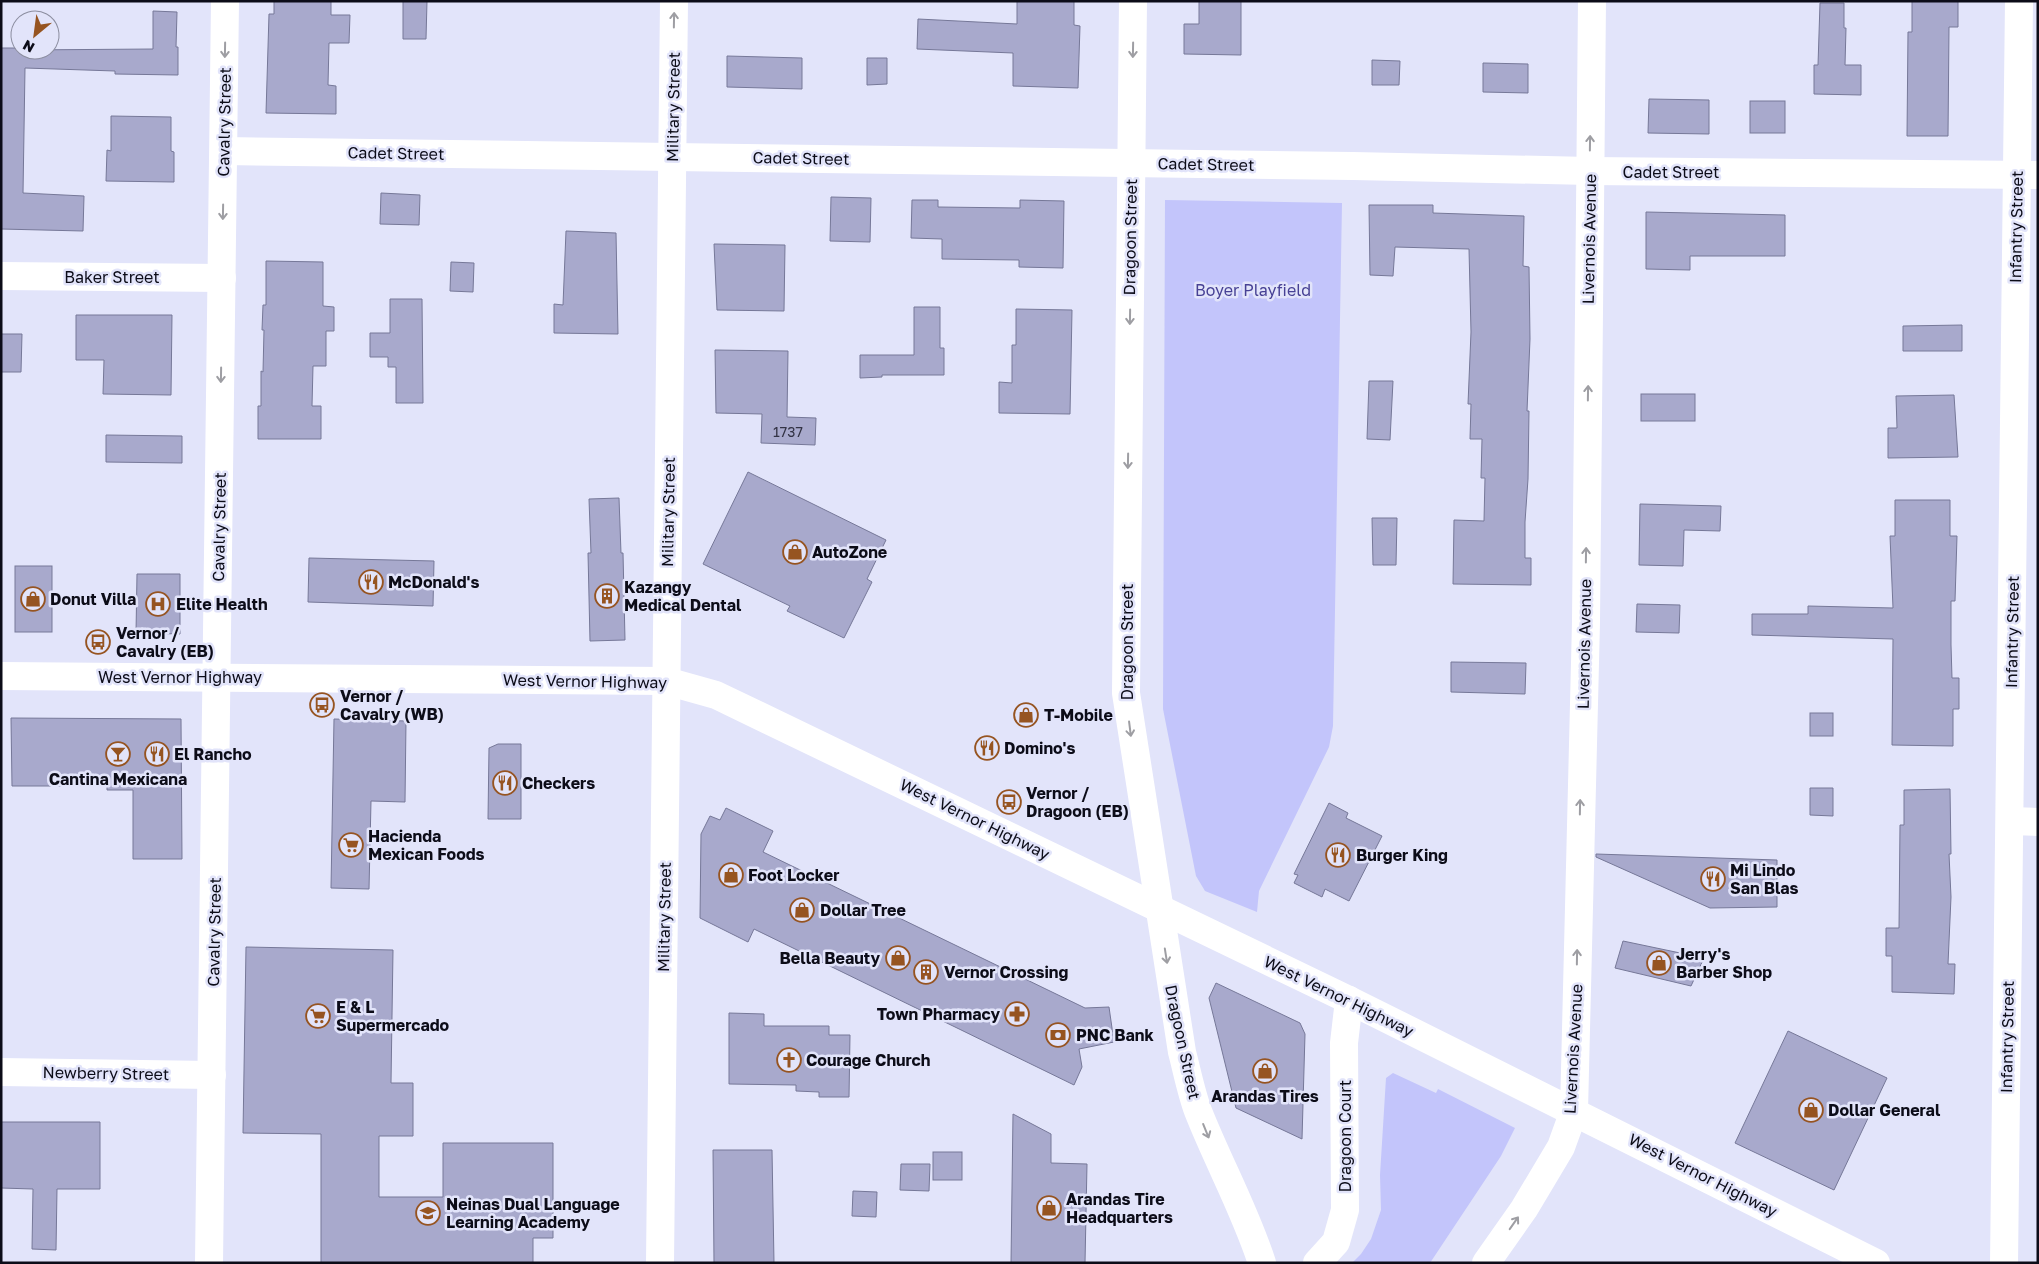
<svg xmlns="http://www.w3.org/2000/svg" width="2039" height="1264" viewBox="0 0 2039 1264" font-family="'Golos Text',sans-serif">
  <rect width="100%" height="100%" fill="#e2e4fa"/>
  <g fill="#c3c5fb">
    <polygon points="1165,200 1342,203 1333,726 1329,747 1259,891 1257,912 1205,891 1196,876 1163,709"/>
    <polygon points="1393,1073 1436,1093 1438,1089 1515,1128 1501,1156 1430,1263 1352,1263 1361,1254 1371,1239 1381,1210 1380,1175 1386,1078"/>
  </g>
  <g fill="#a8a9cc" stroke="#767898">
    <polygon points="274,1 331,1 331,15 350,15 349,43 329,43 328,85 336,86 336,114 266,113 269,14 274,14"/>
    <polygon points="403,1 427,1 426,39 403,39"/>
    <polygon points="1017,1 1074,1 1074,25 1080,26 1078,88 1013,86 1013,53 917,49 918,19 1017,24"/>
    <polygon points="1199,1 1241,1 1241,55 1184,54 1184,24 1199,24"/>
    <polygon points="1912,1 1958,1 1958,27 1949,27 1948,136 1907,136 1908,32 1912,32"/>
    <polygon points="1820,3 1844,3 1844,28 1846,28 1845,65 1861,65 1861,95 1814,94 1814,65 1818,65"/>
    <polygon points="153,11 177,12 176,47 178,47 178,75 115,74 115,71 25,68 23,193 84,196 83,231 1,229 1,48 20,48 20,50 153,49"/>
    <polygon points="727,56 802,58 802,89 727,87"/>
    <polygon points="867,58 887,58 887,84 867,85"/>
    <polygon points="1372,60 1400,61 1399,85 1372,85"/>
    <polygon points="1483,63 1528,64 1528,93 1483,92"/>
    <polygon points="1649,99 1709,100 1709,134 1648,133"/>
    <rect x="1750" y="101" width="35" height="32"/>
    <polygon points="111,116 171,117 171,151 174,152 174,182 106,181 107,150 111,151"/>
    <polygon points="381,193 420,195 419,225 380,224"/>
    <polygon points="831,197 871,198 870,242 830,241"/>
    <polygon points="912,200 938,200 938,207 1020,208 1020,200 1064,201 1063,268 1019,267 1019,260 942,259 942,239 911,238"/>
    <polygon points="1369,205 1433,205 1433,213 1524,216 1523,266 1529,267 1530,339 1527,411 1529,411 1528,479 1525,522 1525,558 1531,558 1531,585 1453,584 1454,520 1484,521 1485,478 1481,478 1482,439 1470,439 1471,404 1468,404 1471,332 1469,249 1395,247 1393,276 1370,275"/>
    <polygon points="1646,212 1785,215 1785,256 1690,256 1690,270 1646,269"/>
    <polygon points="566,231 616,233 618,334 554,333 554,304 563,305"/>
    <polygon points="714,244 785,245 784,311 717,310"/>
    <polygon points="266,261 323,262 323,306 334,307 334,331 326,331 326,366 313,366 312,406 321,406 321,439 258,439 258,406 261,406 261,371 263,372 264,330 262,330 263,305 266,305"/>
    <polygon points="451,262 474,263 473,292 450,291"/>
    <polygon points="390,299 422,299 423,403 396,403 396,367 388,367 388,357 370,357 370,333 390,333"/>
    <polygon points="914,307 940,307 940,348 944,348 944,375 882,375 882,377 860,378 860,355 914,355"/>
    <polygon points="1016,309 1072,310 1070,414 999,413 999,382 1012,383 1012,345 1016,345"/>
    <polygon points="76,315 172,315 171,395 103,394 104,360 76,360"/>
    <polygon points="1962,325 1962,351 1903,351 1903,326"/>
    <polygon points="1,334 22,334 21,372 1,372"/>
    <polygon points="715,350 788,351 787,417 816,418 815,445 761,443 762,414 716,413"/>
    <polygon points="1369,381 1393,381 1390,440 1367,439"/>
    <rect x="1641" y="394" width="54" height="27"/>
    <polygon points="1954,395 1958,457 1888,458 1888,428 1897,428 1896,396"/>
    <polygon points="106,435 182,436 182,463 106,462"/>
    <polygon points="748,472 886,540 867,579 872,582 844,638 787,611 790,606 703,564"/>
    <polygon points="619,498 621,553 623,553 625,640 590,641 588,553 591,553 589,499"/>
    <polygon points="1895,500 1950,500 1950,536 1957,536 1955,601 1951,601 1951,645 1952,678 1959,678 1959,709 1953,709 1953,746 1892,745 1893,639 1752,635 1752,614 1808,614 1808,606 1893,608 1890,536 1895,536"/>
    <polygon points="1640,504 1721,506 1720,531 1684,530 1683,566 1639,565"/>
    <polygon points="1372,518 1397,518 1396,565 1373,565"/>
    <polygon points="309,558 434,561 433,606 308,602"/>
    <rect x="15" y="566" width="37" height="66"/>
    <polygon points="137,574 180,574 180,634 136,633"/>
    <polygon points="1637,604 1680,605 1679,633 1636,632"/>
    <polygon points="1451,662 1526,663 1525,694 1451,692"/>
    <rect x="1810" y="713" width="23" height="23"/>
    <polygon points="11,718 181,719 182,859 133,859 133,790 107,790 107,786 12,786"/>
    <polygon points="334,719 406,721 405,802 371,801 369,889 331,888"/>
    <polygon points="498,744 521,744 521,819 488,819 489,748"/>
    <polygon points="1810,788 1833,788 1833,816 1810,815"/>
    <polygon points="1950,789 1951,854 1949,854 1951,897 1948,964 1955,964 1954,994 1892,992 1892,956 1886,956 1886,928 1899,928 1900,825 1904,825 1904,790"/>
    <polygon points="1329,803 1348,813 1346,818 1382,836 1349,901 1325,889 1322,897 1294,883 1298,875 1294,874"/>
    <polygon points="726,808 773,831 763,852 1085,1008 1109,1007 1114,1042 1079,1049 1082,1067 1074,1085 754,929 748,942 700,918 701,834 710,816 720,820"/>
    <polygon points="1596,854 1777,860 1777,907 1710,908 1596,857"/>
    <polygon points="1623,941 1704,958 1691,986 1615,968"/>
    <polygon points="246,947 393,950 391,1083 413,1083 413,1136 379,1136 379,1197 443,1197 443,1143 553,1143 553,1238 533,1238 533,1263 321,1263 321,1134 243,1133"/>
    <polygon points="1216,983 1300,1023 1305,1034 1302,1139 1236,1108 1209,998"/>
    <polygon points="729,1013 764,1014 764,1026 829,1026 829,1035 850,1035 849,1097 819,1097 819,1092 796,1091 796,1085 729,1084"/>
    <polygon points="1788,1031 1887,1078 1834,1190 1735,1143"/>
    <polygon points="1013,1114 1051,1134 1051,1163 1087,1164 1085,1263 1011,1263"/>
    <polygon points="1,1122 100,1122 100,1189 57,1189 56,1250 32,1249 33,1189 1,1188"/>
    <polygon points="713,1150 772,1150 774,1263 714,1263"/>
    <rect x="933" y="1152" width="29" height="28"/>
    <polygon points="901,1164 930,1164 929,1191 900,1190"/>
    <polygon points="853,1191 877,1192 876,1217 852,1216"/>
  </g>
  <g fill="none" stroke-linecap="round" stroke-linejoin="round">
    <g stroke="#fff" stroke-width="28">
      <polyline points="224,151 1353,166 1590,171 2038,175"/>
      <polyline points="1,276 222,278"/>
      <polyline points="2010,821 2038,822"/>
      <polyline points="1,1072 212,1075"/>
      <polyline points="209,1263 225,1"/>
      <polyline points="660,1263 674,1"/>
      <polyline points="1317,1263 1336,1242 1345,1210 1344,1043 1349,1000"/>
      <polyline points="2004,1263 2019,1"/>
    </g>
    <g stroke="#fff" stroke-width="28">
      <path d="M 1133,1 L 1126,693 L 1182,1052 C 1187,1071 1191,1092 1198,1111 C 1218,1162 1245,1210 1262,1263"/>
      <polyline points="1,676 666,681 716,695 1349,1000 1876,1263"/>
      <polyline points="1486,1263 1524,1209 1561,1147 1574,1111 1586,622 1592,1"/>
    </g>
  </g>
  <defs><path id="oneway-shaft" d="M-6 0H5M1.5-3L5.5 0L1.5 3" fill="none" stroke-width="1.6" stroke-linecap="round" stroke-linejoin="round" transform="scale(1.25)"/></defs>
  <g stroke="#9e9ea3">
    <use href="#oneway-shaft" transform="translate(674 20) rotate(-89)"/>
    <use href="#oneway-shaft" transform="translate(225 50) rotate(91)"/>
    <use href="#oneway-shaft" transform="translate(1133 50) rotate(91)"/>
    <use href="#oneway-shaft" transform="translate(1590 143) rotate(-89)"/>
    <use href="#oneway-shaft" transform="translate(223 212) rotate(91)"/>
    <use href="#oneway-shaft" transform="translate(1130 317) rotate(91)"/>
    <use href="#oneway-shaft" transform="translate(221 375) rotate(91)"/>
    <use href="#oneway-shaft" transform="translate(1588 393) rotate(-89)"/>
    <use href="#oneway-shaft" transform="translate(1128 461) rotate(91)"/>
    <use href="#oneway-shaft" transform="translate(1586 555) rotate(-89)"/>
    <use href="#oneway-shaft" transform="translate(1130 729) rotate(83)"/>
    <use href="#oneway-shaft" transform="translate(1580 807) rotate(-89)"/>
    <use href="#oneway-shaft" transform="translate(1166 956) rotate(81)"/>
    <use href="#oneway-shaft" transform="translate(1577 957) rotate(-89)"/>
    <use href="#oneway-shaft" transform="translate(1206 1131) rotate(68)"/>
    <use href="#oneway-shaft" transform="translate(1514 1223) rotate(-55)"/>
  </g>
  <defs>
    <g id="shop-ring" transform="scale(1.25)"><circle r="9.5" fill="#e2e4fa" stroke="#965421" stroke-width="1.5"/><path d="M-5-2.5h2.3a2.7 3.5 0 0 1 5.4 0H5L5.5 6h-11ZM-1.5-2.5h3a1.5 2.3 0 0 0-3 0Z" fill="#965421"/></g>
    <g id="restaurant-ring" transform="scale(1.25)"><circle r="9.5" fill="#e2e4fa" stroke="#965421" stroke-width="1.5"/><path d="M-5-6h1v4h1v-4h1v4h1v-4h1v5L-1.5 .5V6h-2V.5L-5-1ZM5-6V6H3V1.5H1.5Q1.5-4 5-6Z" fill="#965421"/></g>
    <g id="building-ring" transform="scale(1.25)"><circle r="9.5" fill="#e2e4fa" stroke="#965421" stroke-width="1.5"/><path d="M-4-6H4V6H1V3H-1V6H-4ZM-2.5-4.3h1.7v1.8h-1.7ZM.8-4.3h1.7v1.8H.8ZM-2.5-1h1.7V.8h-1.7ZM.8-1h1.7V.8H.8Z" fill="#965421"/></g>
    <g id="hospital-ring" transform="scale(1.25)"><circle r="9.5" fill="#e2e4fa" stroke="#965421" stroke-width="1.5"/><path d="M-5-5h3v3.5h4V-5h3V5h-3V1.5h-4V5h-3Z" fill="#965421"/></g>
    <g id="bus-ring" transform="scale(1.25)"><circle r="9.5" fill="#e2e4fa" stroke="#965421" stroke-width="1.5"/><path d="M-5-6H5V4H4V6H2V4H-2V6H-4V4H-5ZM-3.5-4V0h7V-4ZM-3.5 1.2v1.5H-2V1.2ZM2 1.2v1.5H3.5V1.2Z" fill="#965421"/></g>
    <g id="bar-ring" transform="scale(1.25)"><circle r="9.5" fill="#e2e4fa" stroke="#965421" stroke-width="1.5"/><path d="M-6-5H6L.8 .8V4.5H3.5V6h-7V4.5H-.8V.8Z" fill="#965421"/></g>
    <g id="supermarket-ring" transform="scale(1.25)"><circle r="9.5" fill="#e2e4fa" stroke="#965421" stroke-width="1.5"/><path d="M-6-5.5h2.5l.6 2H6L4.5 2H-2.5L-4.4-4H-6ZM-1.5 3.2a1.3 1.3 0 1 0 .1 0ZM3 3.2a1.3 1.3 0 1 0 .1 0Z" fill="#965421"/></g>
    <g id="pharmacy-ring" transform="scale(1.25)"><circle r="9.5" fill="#e2e4fa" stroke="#965421" stroke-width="1.5"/><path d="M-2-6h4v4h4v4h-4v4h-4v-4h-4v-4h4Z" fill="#965421"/></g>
    <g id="bank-ring" transform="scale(1.25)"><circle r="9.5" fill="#e2e4fa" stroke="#965421" stroke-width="1.5"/><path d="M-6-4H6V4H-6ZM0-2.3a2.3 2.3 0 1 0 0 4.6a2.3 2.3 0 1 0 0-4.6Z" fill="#965421"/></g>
    <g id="church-ring" transform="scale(1.25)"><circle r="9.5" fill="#e2e4fa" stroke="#965421" stroke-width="1.5"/><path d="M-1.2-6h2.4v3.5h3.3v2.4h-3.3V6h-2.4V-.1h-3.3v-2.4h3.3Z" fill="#965421"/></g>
    <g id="school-ring" transform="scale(1.25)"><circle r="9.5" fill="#e2e4fa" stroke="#965421" stroke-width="1.5"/><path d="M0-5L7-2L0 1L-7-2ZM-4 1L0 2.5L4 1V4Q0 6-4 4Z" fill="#965421"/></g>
  </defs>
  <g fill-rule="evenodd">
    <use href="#shop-ring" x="795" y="552"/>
    <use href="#restaurant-ring" x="371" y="582"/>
    <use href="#building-ring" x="607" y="596"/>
    <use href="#shop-ring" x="33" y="599"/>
    <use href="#hospital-ring" x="158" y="604"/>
    <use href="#bus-ring" x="98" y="642"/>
    <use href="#bus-ring" x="322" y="705"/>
    <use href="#shop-ring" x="1026" y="715"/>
    <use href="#restaurant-ring" x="987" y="748"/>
    <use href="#bar-ring" x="118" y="754"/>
    <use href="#restaurant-ring" x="157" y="754"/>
    <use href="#restaurant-ring" x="505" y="783"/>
    <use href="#bus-ring" x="1009" y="802"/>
    <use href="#supermarket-ring" x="351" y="845"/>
    <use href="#restaurant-ring" x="1338" y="855"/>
    <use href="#shop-ring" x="731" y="875"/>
    <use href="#restaurant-ring" x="1713" y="879"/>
    <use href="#shop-ring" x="802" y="910"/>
    <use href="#shop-ring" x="898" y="958"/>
    <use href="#shop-ring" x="1659" y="963"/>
    <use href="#building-ring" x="926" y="972"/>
    <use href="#pharmacy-ring" x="1017" y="1014"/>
    <use href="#supermarket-ring" x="318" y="1016"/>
    <use href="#bank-ring" x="1058" y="1035"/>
    <use href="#church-ring" x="789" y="1060"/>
    <use href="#shop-ring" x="1265" y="1071"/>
    <use href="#shop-ring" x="1811" y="1110"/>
    <use href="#shop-ring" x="1049" y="1208"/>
    <use href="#school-ring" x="428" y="1213"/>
  </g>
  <g text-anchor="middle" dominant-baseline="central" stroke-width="5" stroke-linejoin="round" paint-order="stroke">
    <g font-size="14" fill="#333345">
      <text x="788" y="431">1737</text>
    </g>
    <g font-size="16" fill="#0c0c18" stroke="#e2e4fa">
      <text transform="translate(673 107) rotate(-89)">Military Street</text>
      <text transform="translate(224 122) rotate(-89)">Cavalry Street</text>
      <text transform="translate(396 153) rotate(1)">Cadet Street</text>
      <text transform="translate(801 158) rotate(1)">Cadet Street</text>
      <text transform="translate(1206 164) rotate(1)">Cadet Street</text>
      <text x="1671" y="172">Cadet Street</text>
      <text transform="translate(2016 227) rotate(-89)">Infantry Street</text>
      <text transform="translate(1130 237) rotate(-89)">Dragoon Street</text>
      <text transform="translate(1589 239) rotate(-89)">Livernois Avenue</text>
      <text x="112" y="277">Baker Street</text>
      <text transform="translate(668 512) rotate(-89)">Military Street</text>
      <text transform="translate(219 527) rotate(-89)">Cavalry Street</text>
      <text transform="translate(2012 632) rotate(-89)">Infantry Street</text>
      <text transform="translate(1127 642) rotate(-90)">Dragoon Street</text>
      <text transform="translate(1584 644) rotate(-89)">Livernois Avenue</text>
      <text x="180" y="677">West Vernor Highway</text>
      <text transform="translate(585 681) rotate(1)">West Vernor Highway</text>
      <text transform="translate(975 819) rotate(26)">West Vernor Highway</text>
      <text transform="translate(664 917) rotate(-89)">Military Street</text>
      <text transform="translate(214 932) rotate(-89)">Cavalry Street</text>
      <text transform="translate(1339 996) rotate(26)">West Vernor Highway</text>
      <text transform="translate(2007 1037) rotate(-89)">Infantry Street</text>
      <text transform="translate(1183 1042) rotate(78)">Dragoon Street</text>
      <text transform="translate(1573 1049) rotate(-87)">Livernois Avenue</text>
      <text transform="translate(106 1073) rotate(1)">Newberry Street</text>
      <text transform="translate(1345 1136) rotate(-90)">Dragoon Court</text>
      <text transform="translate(1703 1175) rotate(27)">West Vernor Highway</text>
    </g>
    <g font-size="16" fill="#474195" stroke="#e2e4fa">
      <text x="1253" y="290">Boyer Playfield</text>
    </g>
    <g font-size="16" font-weight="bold" fill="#0c0c18" stroke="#e2e4fa" text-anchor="start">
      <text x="812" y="552">AutoZone</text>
      <text x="388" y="582">McDonald's</text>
      <text x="624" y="587">Kazangy<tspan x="624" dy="18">Medical Dental</tspan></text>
      <text x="50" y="599">Donut Villa</text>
      <text x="176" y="604">Elite Health</text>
      <text x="116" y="633">Vernor /<tspan x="116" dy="18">Cavalry (EB)</tspan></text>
      <text x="340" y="696">Vernor /<tspan x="340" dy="18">Cavalry (WB)</tspan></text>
      <text x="1044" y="715">T-Mobile</text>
      <text x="1004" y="748">Domino's</text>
      <text x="174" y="754">El Rancho</text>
      <text x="118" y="779" text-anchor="middle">Cantina Mexicana</text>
      <text x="522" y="783">Checkers</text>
      <text x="1026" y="793">Vernor /<tspan x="1026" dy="18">Dragoon (EB)</tspan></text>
      <text x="368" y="836">Hacienda<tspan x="368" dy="18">Mexican Foods</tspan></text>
      <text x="1356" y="855">Burger King</text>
      <text x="1730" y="870">Mi Lindo<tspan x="1730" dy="18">San Blas</tspan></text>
      <text x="748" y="875">Foot Locker</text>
      <text x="820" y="910">Dollar Tree</text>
      <text x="1676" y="954">Jerry's<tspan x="1676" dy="18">Barber Shop</tspan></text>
      <text x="880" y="958" text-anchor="end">Bella Beauty</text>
      <text x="944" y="972">Vernor Crossing</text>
      <text x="336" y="1007">E &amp; L<tspan x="336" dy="18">Supermercado</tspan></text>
      <text x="1000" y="1014" text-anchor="end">Town Pharmacy</text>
      <text x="1076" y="1035">PNC Bank</text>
      <text x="806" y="1060">Courage Church</text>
      <text x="1265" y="1096" text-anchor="middle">Arandas Tires</text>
      <text x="1828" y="1110">Dollar General</text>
      <text x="1066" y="1199">Arandas Tire<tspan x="1066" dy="18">Headquarters</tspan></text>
      <text x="446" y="1204">Neinas Dual Language<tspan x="446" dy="18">Learning Academy</tspan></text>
    </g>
  </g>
  <rect width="2039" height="1264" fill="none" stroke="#0c0c18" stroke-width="5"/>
  <g transform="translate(35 35) rotate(209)"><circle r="24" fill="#e2e4fa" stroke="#8c8ea0"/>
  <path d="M0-4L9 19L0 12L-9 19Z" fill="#965421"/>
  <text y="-8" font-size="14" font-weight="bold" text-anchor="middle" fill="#0c0c18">N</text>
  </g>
</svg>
